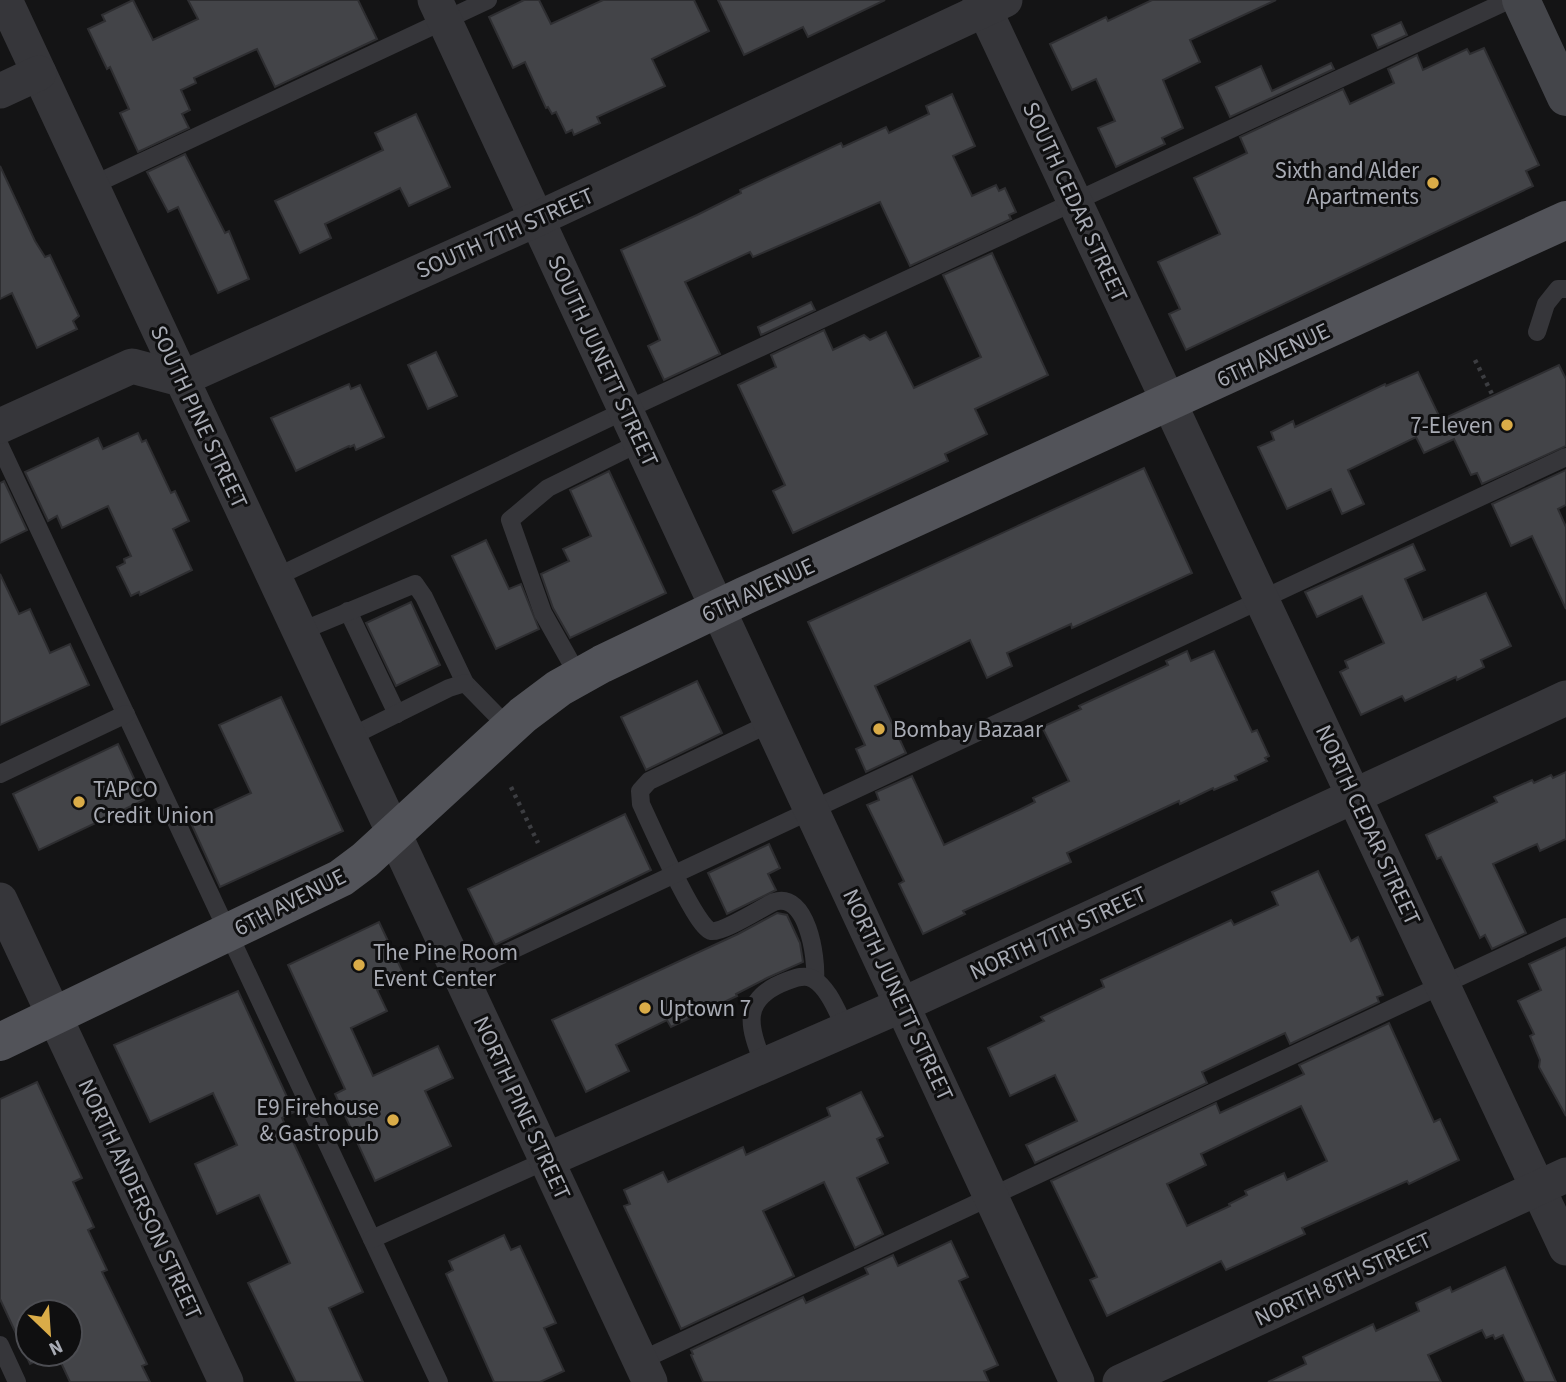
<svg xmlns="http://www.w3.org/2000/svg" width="1566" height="1382" viewBox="0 0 1566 1382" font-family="'Source Sans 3',sans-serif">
  <rect width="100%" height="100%" fill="#141415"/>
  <g fill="#434448" stroke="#2e2e31" stroke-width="2" fill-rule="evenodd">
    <polygon points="133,0 153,40 198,19 188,0 358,0 377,39 275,87 257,49 194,78 196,83 181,90 190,110 182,114 189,128 138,152 120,113 129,109 110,67 107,69 88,29 105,21 102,15"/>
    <polygon points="524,0 539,0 551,24 603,0 694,0 709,31 652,59 665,86 597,117 600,123 574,135 572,130 566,133 556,112 552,114 548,107 546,108 525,62 513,68 489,17"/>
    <polygon points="718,0 885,0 808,37 803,27 744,55"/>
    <polygon points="1152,0 1276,0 1190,40 1200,62 1163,80 1183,128 1162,138 1165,144 1116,167 1098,128 1115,121 1096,79 1072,90 1050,44 1106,17 1108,21"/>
    <polygon points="1401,22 1407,35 1378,48 1372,35"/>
    <polygon points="1484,48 1539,165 1526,171 1533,186 1186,350 1169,314 1180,309 1158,262 1220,234 1194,178 1247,153 1240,137 1343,89 1350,104 1394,83 1388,69 1417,55 1423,70 1467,49 1470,54"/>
    <polygon points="1331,63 1334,69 1230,117 1216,87 1261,66 1272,91"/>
    <polygon points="952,94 975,146 953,156 972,196 996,185 999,191 1005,188 1016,212 1009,215 1011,219 910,266 880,202 753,257 750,252 685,282 720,354 664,380 648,346 660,340 621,250 697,215 741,193 740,190 841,143 843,147 886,127 889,133 929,114 926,106"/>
    <polygon points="416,114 450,187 409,206 400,188 325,224 331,238 300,253 275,201 383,150 375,133"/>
    <polygon points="185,154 225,233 229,231 249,279 218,293 178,207 168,212 147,172"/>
    <polygon points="0,166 35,241 45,257 50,255 79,316 73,321 77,329 37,348 12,293 0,299"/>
    <polygon points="992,253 1048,375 975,409 987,434 945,454 948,461 793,533 773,491 785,485 738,385 776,367 771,355 824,330 833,350 864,335 870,340 886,332 914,388 981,357 943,275"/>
    <polygon points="811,302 815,310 761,335 758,327"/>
    <polygon points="436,352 457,396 428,409 408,365"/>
    <polygon points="1559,365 1566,379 1566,446 1482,484 1477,473 1471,475 1454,439 1424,453 1416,437 1348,470 1364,504 1342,514 1331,489 1287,509 1258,447 1274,440 1271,432 1293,421 1295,427 1385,384 1386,386 1418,372 1441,420"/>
    <polygon points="349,384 351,389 360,385 384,437 356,450 354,445 350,447 349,446 296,471 271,418"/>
    <polygon points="138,433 142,442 146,440 171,493 175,491 189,521 173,529 192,570 140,595 139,592 131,596 117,567 125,563 124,559 131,556 108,506 62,528 57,516 48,521 25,472 98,438 103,449"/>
    <polygon points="1144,468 1192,573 1072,628 1071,624 1007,653 1012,666 987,678 970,640 875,686 906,753 866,772 856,749 865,745 808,622"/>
    <polygon points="1566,470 1566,505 1558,509 1566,527 1566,609 1532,536 1511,546 1492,504"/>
    <polygon points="609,471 666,593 570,638 553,608 541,574 569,561 563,549 591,536 570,490"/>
    <polygon points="4,481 27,530 0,543 0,483"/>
    <polygon points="486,540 509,589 521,584 539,629 496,649 452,556"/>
    <polygon points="1413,544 1425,570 1405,579 1423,620 1486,593 1511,646 1481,660 1484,667 1457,680 1456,677 1405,701 1402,696 1361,715 1340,672 1348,668 1345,661 1384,643 1362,596 1317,617 1305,592"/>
    <polygon points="0,574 19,614 30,609 50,653 70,644 89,685 0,725"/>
    <polygon points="411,602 440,665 396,686 366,623"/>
    <polygon points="1187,651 1191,661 1214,651 1252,732 1257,730 1269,756 1265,758 1267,761 1235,776 1237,780 1214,790 1213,788 1180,804 1179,801 1067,853 1071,862 963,911 965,914 923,934 899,884 904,881 867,805 879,800 876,792 912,776 944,845 1021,809 1035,802 1033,798 1069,781 1042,727 1081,709 1079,706 1168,665 1166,661"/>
    <polygon points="697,681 722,733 646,770 621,717"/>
    <polygon points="281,697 343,831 220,887 190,821 251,793 219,725"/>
    <polygon points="118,744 144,800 39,850 13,794"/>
    <polygon points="1566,772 1566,839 1540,851 1537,844 1493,864 1526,933 1492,949 1485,935 1480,938 1441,857 1437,859 1426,835 1497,802 1494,797 1532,780 1534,783 1551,775 1553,778"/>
    <polygon points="625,814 651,870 495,945 468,889"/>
    <polygon points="769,844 780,868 768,874 776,890 727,914 708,873"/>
    <polygon points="1318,871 1351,941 1358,937 1383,995 1377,997 1379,1002 1290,1044 1285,1033 1202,1072 1207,1083 1035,1163 1026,1145 1077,1121 1055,1075 1010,1096 988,1048 1044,1021 1041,1017 1104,987 1101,980 1231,920 1234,925 1278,905 1272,892"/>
    <polygon points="777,913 787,915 800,943 803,962 767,978 736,994 737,996 671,1027 667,1020 616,1045 629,1071 586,1092 552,1020 738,934"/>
    <polygon points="379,922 405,977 377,990 387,1011 351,1028 373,1076 438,1046 453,1078 425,1091 451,1146 375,1181 335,1094 345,1089 288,965"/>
    <polygon points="1566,947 1566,1116 1539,1067 1540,1060 1530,1036 1534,1034 1518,1001 1541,990 1529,964"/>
    <polygon points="238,991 294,1112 282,1118 363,1292 329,1308 363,1382 296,1382 248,1283 290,1263 259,1195 217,1214 195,1164 237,1145 213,1093 150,1122 114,1045"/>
    <path d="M 1389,1023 L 1434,1122 L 1440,1119 L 1459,1160 L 1409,1184 L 1407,1181 L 1302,1228 L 1305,1234 L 1226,1270 L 1221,1261 L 1107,1316 L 1090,1280 L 1097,1277 L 1051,1181 L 1216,1103 L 1220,1113 L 1304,1074 L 1299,1065 ZM 1301,1106 L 1327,1161 L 1287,1180 L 1284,1173 L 1245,1191 L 1247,1195 L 1229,1204 L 1230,1206 L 1187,1226 L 1167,1184 L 1206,1165 L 1201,1154 Z"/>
    <polygon points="37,1082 82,1178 73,1182 94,1227 88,1230 107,1270 102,1272 147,1364 142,1366 150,1382 70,1382 57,1354 70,1354 70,1312 28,1312 28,1354 51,1354 30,1364 0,1299 0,1099"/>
    <polygon points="861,1092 883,1136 877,1139 888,1163 857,1178 883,1234 855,1248 824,1182 763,1211 794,1276 681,1329 624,1206 630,1204 624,1190 663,1172 668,1182 743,1147 746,1155 830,1116 827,1108"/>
    <polygon points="504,1235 511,1250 520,1246 556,1323 544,1328 564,1371 540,1382 494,1382 446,1274 453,1270 449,1261"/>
    <polygon points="951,1241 968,1277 959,1281 998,1365 984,1371 989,1382 703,1382 691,1355 693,1354 691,1350 803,1297 806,1303 868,1274 865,1268 893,1255 898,1266"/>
    <polygon points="1505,1267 1556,1382 1525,1382 1503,1335 1495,1339 1493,1335 1486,1338 1482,1330 1428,1355 1441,1382 1268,1382 1306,1364 1303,1357 1373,1324 1376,1331 1419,1311 1416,1303 1450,1287 1452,1292"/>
  </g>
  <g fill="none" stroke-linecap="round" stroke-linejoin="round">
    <g stroke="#3c3d41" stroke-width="4.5" stroke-dasharray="3.5 5" stroke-linecap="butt">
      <polyline points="1475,360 1493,396"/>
      <polyline points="511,787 538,843"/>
    </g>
    <g stroke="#36363a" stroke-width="18">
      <polyline points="93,185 488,0"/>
      <polyline points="1537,332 1546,304 1558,289 1566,289"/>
      <polyline points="0,446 439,1382"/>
      <polyline points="274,578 626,410 1509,0"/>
      <polyline points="348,611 397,714"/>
      <polyline points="299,632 415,584 424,597 465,683 509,728"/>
      <polyline points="579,677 543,613 510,520 548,488 641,442"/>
      <path d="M 771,723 L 649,781 L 640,791 L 641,804 C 650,823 696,928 711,931 C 723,933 761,908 774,902 C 807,891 817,957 815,980"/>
      <polyline points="348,738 449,688 465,683"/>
      <polyline points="0,774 126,714"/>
      <polyline points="459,975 1566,457"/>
      <path d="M 764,1065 C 749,1027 739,999 787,981 C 795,978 805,974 813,979 C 829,988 838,1014 846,1029"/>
      <polyline points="372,1239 547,1160"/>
      <polyline points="0,1345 17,1382"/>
      <polyline points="640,1361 1566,927"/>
    </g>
    <g stroke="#36363a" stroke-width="35">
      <polyline points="5,0 650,1382"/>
      <polyline points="435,0 1077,1382"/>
      <polyline points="980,0 1566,1248"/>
      <polyline points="0,91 39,73"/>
      <polyline points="0,426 132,366 181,379 537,219 1005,0"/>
      <polyline points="0,900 226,1382"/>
      <polyline points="547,1160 902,1005 1566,698"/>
      <polyline points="1120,1382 1566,1175"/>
    </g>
    <polyline stroke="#44454a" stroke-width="38" points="1521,0 1566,97"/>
    <polyline stroke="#525359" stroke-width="38" points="0,1042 341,878 365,860 523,715 559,688 602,664 744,596 1566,220"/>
  </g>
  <g fill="#daac48" stroke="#0f0f10" stroke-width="2.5">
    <circle cx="1433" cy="183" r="7"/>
    <circle cx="1507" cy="425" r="7"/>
    <circle cx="879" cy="729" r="7"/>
    <circle cx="79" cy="802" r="7"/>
    <circle cx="359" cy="965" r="7"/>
    <circle cx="645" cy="1008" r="7"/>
    <circle cx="393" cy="1120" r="7"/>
  </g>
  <g text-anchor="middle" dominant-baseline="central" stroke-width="6" stroke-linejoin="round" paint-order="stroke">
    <g font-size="23" fill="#a8abb4" stroke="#0f0f10" text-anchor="start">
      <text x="1419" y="170" text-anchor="end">Sixth and Alder<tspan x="1419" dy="26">Apartments</tspan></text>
      <text x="1493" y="425" text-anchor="end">7-Eleven</text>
      <text x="893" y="729">Bombay Bazaar</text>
      <text x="93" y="789">TAPCO<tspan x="93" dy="26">Credit Union</tspan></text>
      <text x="373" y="952">The Pine Room<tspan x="373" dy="26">Event Center</tspan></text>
      <text x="659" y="1008">Uptown 7</text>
      <text x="379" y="1107" text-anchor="end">E9 Firehouse<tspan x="379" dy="26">&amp; Gastropub</tspan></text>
    </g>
    <g font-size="23" fill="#a8abb4" stroke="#0f0f10">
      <text transform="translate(1075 202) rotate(65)">SOUTH CEDAR STREET</text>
      <text transform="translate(505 233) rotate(-24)">SOUTH 7TH STREET</text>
      <text transform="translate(1273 355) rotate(-25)">6TH AVENUE</text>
      <text transform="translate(603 361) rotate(65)">SOUTH JUNETT STREET</text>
      <text transform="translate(199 417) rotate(65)">SOUTH PINE STREET</text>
      <text transform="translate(758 590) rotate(-25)">6TH AVENUE</text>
      <text transform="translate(1368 825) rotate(65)">NORTH CEDAR STREET</text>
      <text transform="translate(290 902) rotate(-27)">6TH AVENUE</text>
      <text transform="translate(1058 933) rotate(-25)">NORTH 7TH STREET</text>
      <text transform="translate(898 995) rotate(65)">NORTH JUNETT STREET</text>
      <text transform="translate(522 1108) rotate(65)">NORTH PINE STREET</text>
      <text transform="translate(140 1199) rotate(65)">NORTH ANDERSON STREET</text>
      <text transform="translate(1343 1279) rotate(-25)">NORTH 8TH STREET</text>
    </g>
  </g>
  <g transform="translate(49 1333) rotate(155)"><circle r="33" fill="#0f0f10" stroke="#4c4d52" stroke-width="2"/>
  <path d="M0-5L12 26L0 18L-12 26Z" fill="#daac48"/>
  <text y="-10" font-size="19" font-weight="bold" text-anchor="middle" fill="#a8abb4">N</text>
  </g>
</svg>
